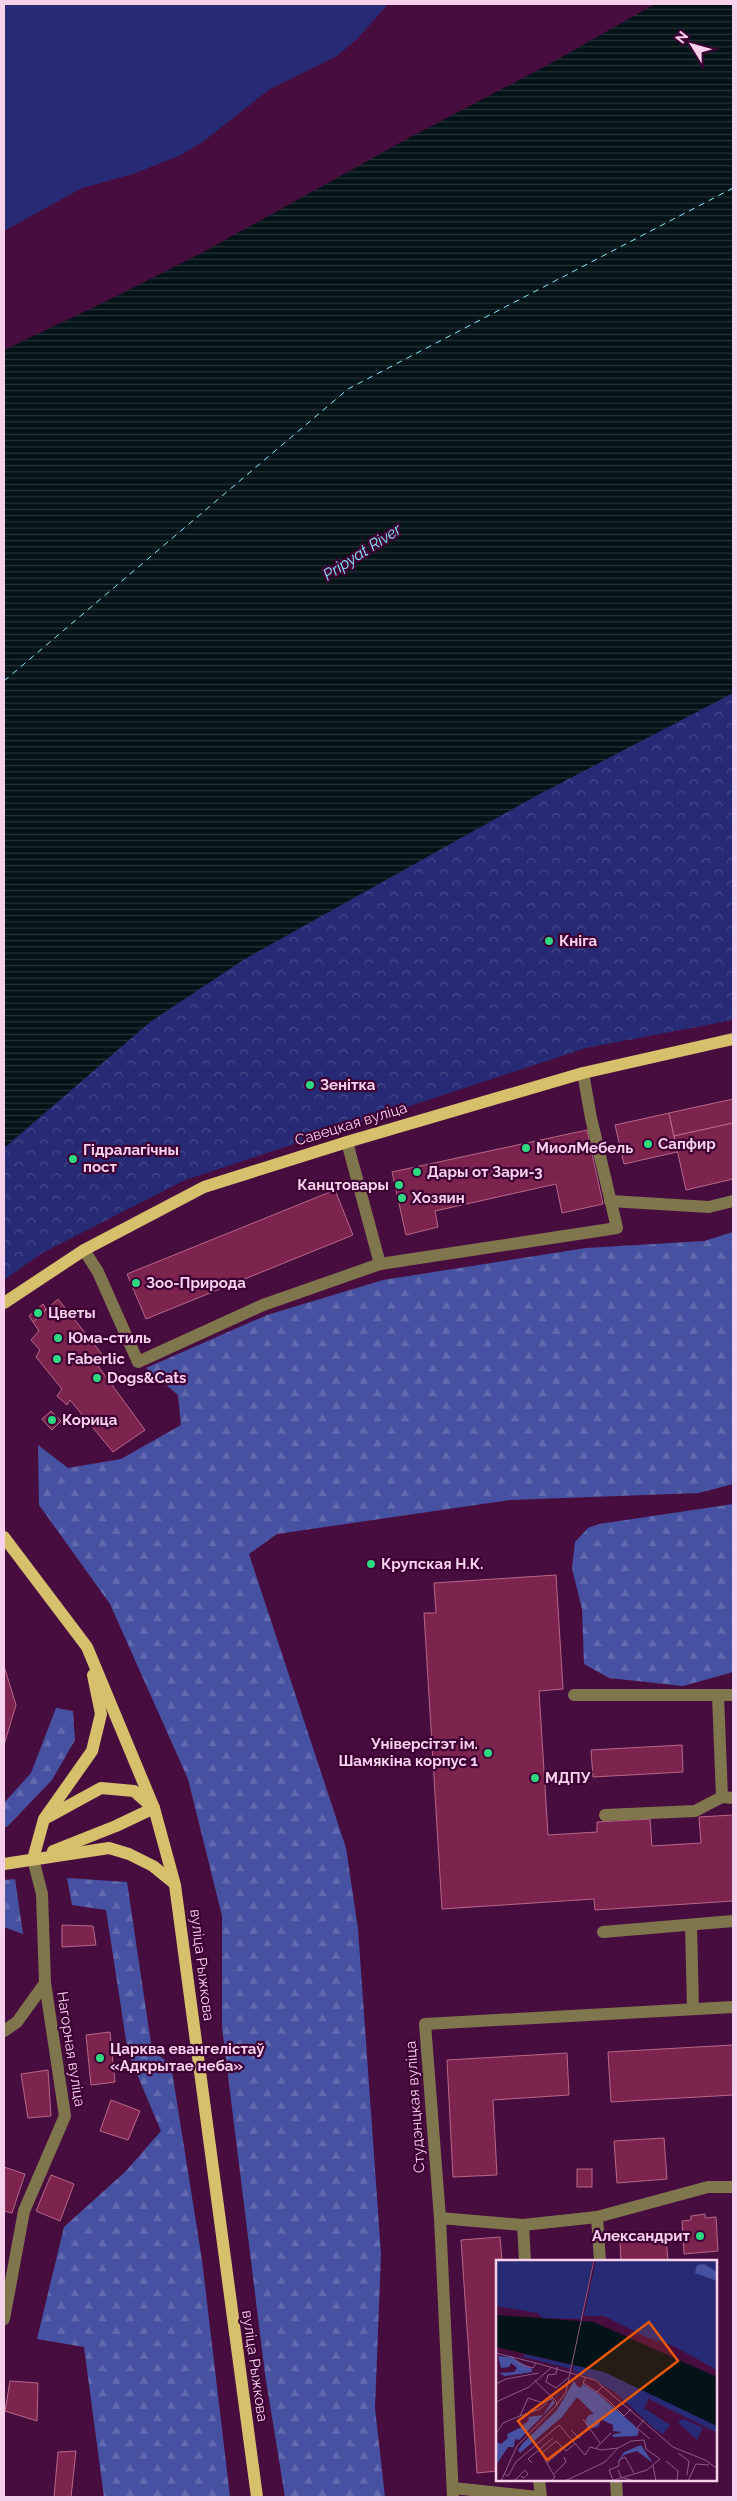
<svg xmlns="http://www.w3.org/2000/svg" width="737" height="2501" viewBox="0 0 737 2501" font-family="Raleway,sans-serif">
  <defs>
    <pattern id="forest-firs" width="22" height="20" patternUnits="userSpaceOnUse" patternTransform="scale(1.25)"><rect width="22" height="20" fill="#4751a1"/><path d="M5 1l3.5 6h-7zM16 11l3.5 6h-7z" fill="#6269ae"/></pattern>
    <pattern id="park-crowns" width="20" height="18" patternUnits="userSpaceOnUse" patternTransform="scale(1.25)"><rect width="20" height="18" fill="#272b75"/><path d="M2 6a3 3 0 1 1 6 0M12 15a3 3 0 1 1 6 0" fill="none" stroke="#474989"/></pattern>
    <pattern id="water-rules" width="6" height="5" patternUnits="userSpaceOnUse" patternTransform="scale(1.25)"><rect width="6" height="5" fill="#031317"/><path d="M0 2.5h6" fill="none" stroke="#283439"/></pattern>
  </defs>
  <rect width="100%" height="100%" fill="#480d3f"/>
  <polygon fill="#272b75" points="4,4 388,4 357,39 337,56 270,89 204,141 181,155 133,174 82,188 4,231"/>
  <g fill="url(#forest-firs)">
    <polygon points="733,1232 733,1484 699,1493 510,1500 277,1534 249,1554 346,1848 358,1929 381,2254 375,2408 385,2497 285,2497 265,2374 222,2027 222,1916 188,1779 110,1604 39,1505 38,1445 68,1468 121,1459 181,1425 178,1395 146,1368 267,1315 383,1280 586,1248 704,1241"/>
    <polygon points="733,1504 733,1672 683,1686 609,1678 584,1664 582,1609 572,1568 575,1542 588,1528 599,1524"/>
    <polygon points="56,1708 73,1711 75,1740 52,1780 8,1826 4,1828 4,1803 31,1773"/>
    <polygon points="67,1878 127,1882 152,2050 171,2065 202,2260 230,2497 104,2497 84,2347 37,2339 64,2227 126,2171 161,2131 128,2053 106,1910 72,1905"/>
    <polygon points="15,1879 23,1934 4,1927 4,1880"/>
  </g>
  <polygon fill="url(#park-crowns)" points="733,693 733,1020 586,1048 185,1180 42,1253 4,1280 4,1148 150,1022 243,960 534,797"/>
  <polygon fill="url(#water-rules)" points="655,4 733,4 733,693 534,797 243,960 150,1022 4,1148 4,350 113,298 207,250 405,140 544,67"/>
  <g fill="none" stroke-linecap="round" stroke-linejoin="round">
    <polyline stroke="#88e6fd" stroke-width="1" stroke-dasharray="6 5" stroke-linecap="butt" points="4,681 348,389 733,188"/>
  </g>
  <g fill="#7c244e" stroke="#b76887">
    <polygon points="733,1099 733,1123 674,1136 669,1113"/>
    <polygon points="669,1113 677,1152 624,1164 615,1125"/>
    <polygon points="733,1123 733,1179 686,1190 674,1136"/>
    <polygon points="587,1130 603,1204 562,1213 556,1184 435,1211 438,1227 406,1235 392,1172"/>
    <polygon points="335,1190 353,1235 146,1319 127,1274"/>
    <polygon points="58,1299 105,1358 98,1366 145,1430 113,1452 70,1400 67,1405 57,1396 62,1389 36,1357 40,1350 31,1340 39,1331 33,1322"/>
    <polygon points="43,1304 46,1309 33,1322 29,1316"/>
    <polygon points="51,1411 61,1421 52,1430 42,1419"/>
    <polygon points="556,1575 563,1689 539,1691 548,1835 597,1832 597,1822 650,1819 652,1846 701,1843 699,1817 733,1815 733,1901 595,1910 594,1899 442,1909 424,1613 436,1613 434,1583"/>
    <polygon points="4,1666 16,1705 4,1745"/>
    <polygon points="682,1745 683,1772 593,1777 591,1750"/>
    <polygon points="62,1925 93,1926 96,1945 62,1947"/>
    <polygon points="110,2032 115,2082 91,2085 86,2035"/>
    <polygon points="733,2045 733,2095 611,2102 608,2052"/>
    <polygon points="567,2053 569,2095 493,2100 497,2175 453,2177 447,2060"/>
    <polygon points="48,2070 51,2116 28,2118 21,2074"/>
    <polygon points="111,2100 140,2111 128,2140 100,2131"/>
    <polygon points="664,2138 667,2179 617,2183 614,2141"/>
    <polygon points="4,2167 25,2174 12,2213 4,2211"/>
    <rect x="577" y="2169" width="15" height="18"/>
    <polygon points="51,2175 74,2184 60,2221 36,2211"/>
    <polygon points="705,2214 705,2218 716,2217 718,2251 684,2254 682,2221 691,2220 691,2216"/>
    <polygon points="500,2237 502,2261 497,2261 497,2471 477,2473 461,2240"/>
    <polygon points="666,2238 668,2261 621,2261 620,2242"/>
    <polygon points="10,2381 38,2383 37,2421 5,2411"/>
    <polygon points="76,2451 71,2497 54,2497 58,2452"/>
  </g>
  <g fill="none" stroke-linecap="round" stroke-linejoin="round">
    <g stroke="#80764e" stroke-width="12">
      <polyline points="610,1201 709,1207 733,1201"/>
      <polyline points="84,1250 98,1272 138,1362 263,1305 380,1264 347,1142"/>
      <polyline points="380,1264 617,1228 591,1118 583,1073"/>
      <polyline points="574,1695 733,1695"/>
      <polyline points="718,1695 722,1797 733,1798"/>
      <polyline points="605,1815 695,1811 722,1797"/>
      <polyline points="691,1925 693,2008"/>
      <polyline points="603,1932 733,1921"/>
      <polyline points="4,2031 17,2022 45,1983 42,1894 33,1859"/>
      <polyline points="440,2218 523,2225 597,2217"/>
      <polyline points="523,2225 525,2261"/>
      <polyline points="600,2261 597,2217 708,2187 733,2187"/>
      <polyline points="4,2319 24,2211 65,2116 45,1983"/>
      <polyline points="539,2480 541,2497"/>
      <polyline points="616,2480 617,2497"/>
      <polyline points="453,2488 538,2497"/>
      <polyline points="453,2497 440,2218 425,2024 733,2007"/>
    </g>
    <g stroke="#d6c06b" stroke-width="12">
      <polyline points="4,1303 84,1250 204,1187 347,1142 583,1073 733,1039"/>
      <polyline points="4,1537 87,1647 154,1808 175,1885 257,2497"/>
      <polyline points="48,1817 101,1788 134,1791 152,1807"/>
      <polyline points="53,1851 116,1826 154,1808"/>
      <polyline points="33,1859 44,1819 92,1751 101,1714 93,1675"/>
      <polyline points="4,1864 109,1848 129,1854 153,1866 174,1883"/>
    </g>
  </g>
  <g fill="#2fd883" stroke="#3d0134" stroke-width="2">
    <circle cx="549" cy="941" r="5"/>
    <circle cx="310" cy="1085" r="5"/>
    <circle cx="648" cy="1144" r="5"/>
    <circle cx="526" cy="1148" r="5"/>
    <circle cx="73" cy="1159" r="5"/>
    <circle cx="417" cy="1172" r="5"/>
    <circle cx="399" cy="1185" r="5"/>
    <circle cx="402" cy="1198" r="5"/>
    <circle cx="136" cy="1283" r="5"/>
    <circle cx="38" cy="1313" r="5"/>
    <circle cx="58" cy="1338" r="5"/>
    <circle cx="57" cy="1359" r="5"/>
    <circle cx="97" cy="1378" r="5"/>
    <circle cx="52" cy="1420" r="5"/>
    <circle cx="371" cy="1564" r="5"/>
    <circle cx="488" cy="1753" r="5"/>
    <circle cx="535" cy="1778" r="5"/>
    <circle cx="100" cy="2058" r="5"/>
    <circle cx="700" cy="2236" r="5"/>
  </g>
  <g text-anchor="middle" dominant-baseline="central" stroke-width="4.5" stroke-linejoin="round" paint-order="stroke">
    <g font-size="15" font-weight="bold" fill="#f5d1ec" stroke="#3d0134" text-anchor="start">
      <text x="559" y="941">Кніга</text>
      <text x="320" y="1085">Зенітка</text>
      <text x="658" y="1144">Сапфир</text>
      <text x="536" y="1148">МиолМебель</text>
      <text x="83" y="1150">Гідралагічны<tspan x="83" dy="17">пост</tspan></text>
      <text x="427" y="1172">Дары от Зари-3</text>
      <text x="389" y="1185" text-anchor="end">Канцтовары</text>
      <text x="412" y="1198">Хозяин</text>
      <text x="146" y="1283">Зоо-Природа</text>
      <text x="48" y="1313">Цветы</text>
      <text x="68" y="1338">Юма-стиль</text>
      <text x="67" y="1359">Faberlic</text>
      <text x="107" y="1378">Dogs&amp;Cats</text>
      <text x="62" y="1420">Корица</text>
      <text x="381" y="1564">Крупская Н.К.</text>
      <text x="478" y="1744" text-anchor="end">Універсітэт ім.<tspan x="478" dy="17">Шамякіна корпус 1</tspan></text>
      <text x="545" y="1778">МДПУ</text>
      <text x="110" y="2049">Царква евангелістаў<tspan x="110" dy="17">«Адкрытае неба»</tspan></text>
      <text x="690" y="2236" text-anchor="end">Александрит</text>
    </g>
    <g font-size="15" fill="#f5d1ec" stroke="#3d0134">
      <text transform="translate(351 1124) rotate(-17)">Савецкая вуліца</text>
      <text transform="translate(202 1965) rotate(83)">вуліца Рыжкова</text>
      <text transform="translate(71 2049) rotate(81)">Нагорная вуліца</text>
      <text transform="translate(415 2107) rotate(-94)">Студэнцкая вуліца</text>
      <text transform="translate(255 2366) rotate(82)">вуліца Рыжкова</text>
    </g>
    <g font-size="16" font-style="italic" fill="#88e6fd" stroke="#3d0134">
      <text transform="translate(362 552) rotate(-33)">Pripyat River</text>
    </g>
  </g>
  <g transform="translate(496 2260)">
    <rect width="221" height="221" fill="#480d3f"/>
    <path d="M 0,0 L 97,0 L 85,59 L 47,58 L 41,53 L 0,46 ZM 100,0 L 221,0 L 221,110 L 176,85 L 152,78 L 108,56 L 88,56 ZM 28,94 L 76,105 L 75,109 L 28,97 ZM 155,134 L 221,166 L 221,173 L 153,139 Z" fill="#272b75"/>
    <path d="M 201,5 L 208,4 L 221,12 L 221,21 L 199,13 ZM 2,96 L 15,97 L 36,109 L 36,112 L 9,116 L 3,113 L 18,112 L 21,108 L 15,103 L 13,107 L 5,108 ZM 78,121 L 81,126 L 85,128 L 87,124 L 101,133 L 138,165 L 143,171 L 141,176 L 118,177 L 116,175 L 126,172 L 117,171 L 117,165 L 102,158 L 81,137 L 66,157 L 24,193 L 22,190 L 27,183 L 61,150 ZM 57,140 L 59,143 L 23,180 L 19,179 L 18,187 L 12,187 L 0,205 L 0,182 L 5,184 L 12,178 L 11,174 L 24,168 L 33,160 L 32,157 L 47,155 ZM90 161a7 7 0 1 1 14 0a7 7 0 1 1-14 0ZM 145,185 L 157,203 L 141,191 L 128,195 L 121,203 L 128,192 Z" fill="#4751a1"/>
    <path d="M 78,105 L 112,113 L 155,134 L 148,148 L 174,165 L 167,174 L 160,170 L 121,134 L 98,119 L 77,111 ZM 188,159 L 207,168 L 201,180 L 185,165 L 182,161 Z" fill="#272b75"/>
    <path d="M 0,55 L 98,62 L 221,117 L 221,166 L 108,112 L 0,87 Z" fill="#031317"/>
    <path fill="none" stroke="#031317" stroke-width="2.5" d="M 27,69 L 80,81M 84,82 L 146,96 L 222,132"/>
    <path fill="none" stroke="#8d5b84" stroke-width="1" d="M 0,93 L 40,103M 15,96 L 23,104 L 37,108 L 40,103M 40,103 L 99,120 L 177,187 L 209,200 L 222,209M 61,107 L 60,114 L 52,115 L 50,122 L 60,128 L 72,118M 90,117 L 87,123 L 101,132 L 107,126M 38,120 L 60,141 L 61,146M 0,124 L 10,119 L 43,113M 101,132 L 114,142M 0,142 L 33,127 L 56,107M 114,142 L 128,156 L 135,149M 24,156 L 44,149 L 51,143M 87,159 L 104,183M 148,160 L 141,168 L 154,179M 75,170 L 83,178 L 92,167M 0,174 L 7,163 L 24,156 L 32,138 L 47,143 L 57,138M 40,184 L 59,217 L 55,221M 99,189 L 115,173M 46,193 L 60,181 L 70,191 L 79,184M 182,193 L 193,201 L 191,215M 170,201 L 182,211 L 181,221M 36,203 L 32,199 L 57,178M 51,203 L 68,188M 157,206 L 160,221M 122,210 L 125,217 L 138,221M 8,214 L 12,216 L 20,202 L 63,165 L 89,195 L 94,187 L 105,190 L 122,188M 58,214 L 70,202 L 68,197M 117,220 L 113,210 L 123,206 L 123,200 L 129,197 L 138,213M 5,221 L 21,186 L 60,146 L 70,132 L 98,0M 18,221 L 29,210 L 32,214 L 28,218 L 25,216M 69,221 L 109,202 L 122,188 L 135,181 L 148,180 L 150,189 L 164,199 L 151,210 L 115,221M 192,221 L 200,204 L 213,205"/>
    <path fill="#e8590c" fill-opacity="0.15" stroke="#e8590c" stroke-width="2.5" d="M 153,62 L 182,101 L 51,200 L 22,161 Z"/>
    <rect width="221" height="221" fill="none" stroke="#f5d1ec" stroke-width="2.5"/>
  </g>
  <rect width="737" height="2501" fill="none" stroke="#f5d1ec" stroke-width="10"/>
  <g transform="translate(692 45) rotate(307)" stroke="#3d0134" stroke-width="4" paint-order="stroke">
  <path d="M0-4L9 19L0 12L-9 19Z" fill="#f5d1ec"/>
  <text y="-8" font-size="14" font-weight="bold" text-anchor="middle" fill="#f5d1ec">N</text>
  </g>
</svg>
